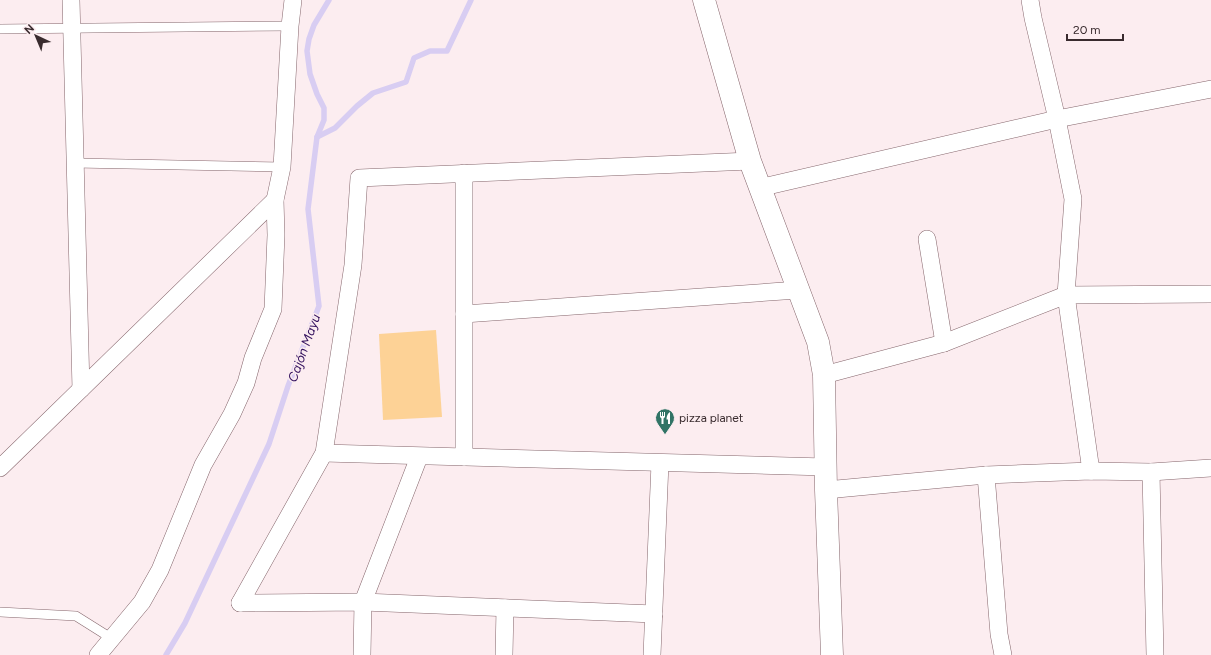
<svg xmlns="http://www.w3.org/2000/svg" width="1211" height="655" viewBox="0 0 1211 655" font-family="Figtree,sans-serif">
  <rect width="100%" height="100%" fill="#fcedf0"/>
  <polygon fill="#fdd296" points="436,330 442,417 383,420 379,334"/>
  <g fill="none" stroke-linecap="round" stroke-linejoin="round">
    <g stroke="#d8cdf2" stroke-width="5.5">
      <polyline points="317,137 335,128 357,106 373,93 406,82 414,58 430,51 447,51 471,0"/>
      <polyline points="166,655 185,623 269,444 288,386 319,306 308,209 317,137 324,120 324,108 317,94 310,74 307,51 309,39 314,25 329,0"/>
    </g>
    <g stroke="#85666c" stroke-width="10">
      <g id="service">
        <polyline points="0,29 290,26"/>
        <polyline points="75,163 282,167"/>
        <polyline points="0,612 76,616 111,638"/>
      </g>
    </g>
    <g stroke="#85666c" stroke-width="18">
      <g id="minor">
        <polyline points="71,0 81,389"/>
        <polyline points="1030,0 1033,18 1057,119 1073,199 1066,295 1091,471"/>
        <polyline points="759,188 1057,119 1211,89"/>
        <polyline points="927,239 944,343"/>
        <polyline points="464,314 798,290"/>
        <polyline points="824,375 944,343 1066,295 1211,294"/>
        <polyline points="324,453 826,467"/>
        <polyline points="464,457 464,173"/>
        <polyline points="0,468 275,200"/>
        <polyline points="1151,472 1155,655"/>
        <polyline points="986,475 999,634 1003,655"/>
        <polyline points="826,490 986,475 1091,471 1151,472 1211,468"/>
        <polyline points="240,603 324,453 353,265 359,178 750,161"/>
        <polyline points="240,603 363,602 654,614"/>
        <polyline points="98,655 142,602 160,570 203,465 232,414 246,383 253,358 273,309 276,235 275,200 282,167 290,26 293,0"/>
        <polyline points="362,655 363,602 419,457"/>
        <polyline points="504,655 505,608"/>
        <polyline points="652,655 660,463"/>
      </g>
    </g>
    <g stroke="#85666c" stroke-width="23">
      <polyline id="tertiary" points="704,0 750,161 818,342 824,375 826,490 832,655"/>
    </g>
    <use href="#service" stroke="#fff" stroke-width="9"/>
    <use href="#minor" stroke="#fff" stroke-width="17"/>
    <use href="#tertiary" stroke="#fff" stroke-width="22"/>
  </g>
  <defs>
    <g id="restaurant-pin" transform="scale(1)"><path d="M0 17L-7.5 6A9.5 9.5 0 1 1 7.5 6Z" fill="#317466" stroke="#fcedf0"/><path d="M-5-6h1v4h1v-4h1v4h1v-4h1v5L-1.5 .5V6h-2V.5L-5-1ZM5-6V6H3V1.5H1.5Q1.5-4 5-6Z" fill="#fff"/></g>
  </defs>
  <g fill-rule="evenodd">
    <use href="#restaurant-pin" x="665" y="418"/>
  </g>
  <g text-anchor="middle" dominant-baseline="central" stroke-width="3" stroke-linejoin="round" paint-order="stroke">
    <g font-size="12" fill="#392b2e" stroke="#fcedf0" text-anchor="start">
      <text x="679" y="418">pizza planet</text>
    </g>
    <g font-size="13" font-style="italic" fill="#33115e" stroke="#fcedf0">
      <text transform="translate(304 348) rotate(-70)">Cajón Mayu</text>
    </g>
  </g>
  <g transform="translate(36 36) rotate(316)" stroke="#fcedf0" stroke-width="3" paint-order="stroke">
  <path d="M0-3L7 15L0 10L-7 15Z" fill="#392b2e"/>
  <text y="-6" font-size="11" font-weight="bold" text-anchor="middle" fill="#392b2e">N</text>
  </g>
  <path d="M1067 34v6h56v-6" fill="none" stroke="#392b2e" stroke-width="2"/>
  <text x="1073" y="34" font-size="12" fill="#392b2e" stroke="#fcedf0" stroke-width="3" paint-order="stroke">20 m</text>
</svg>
